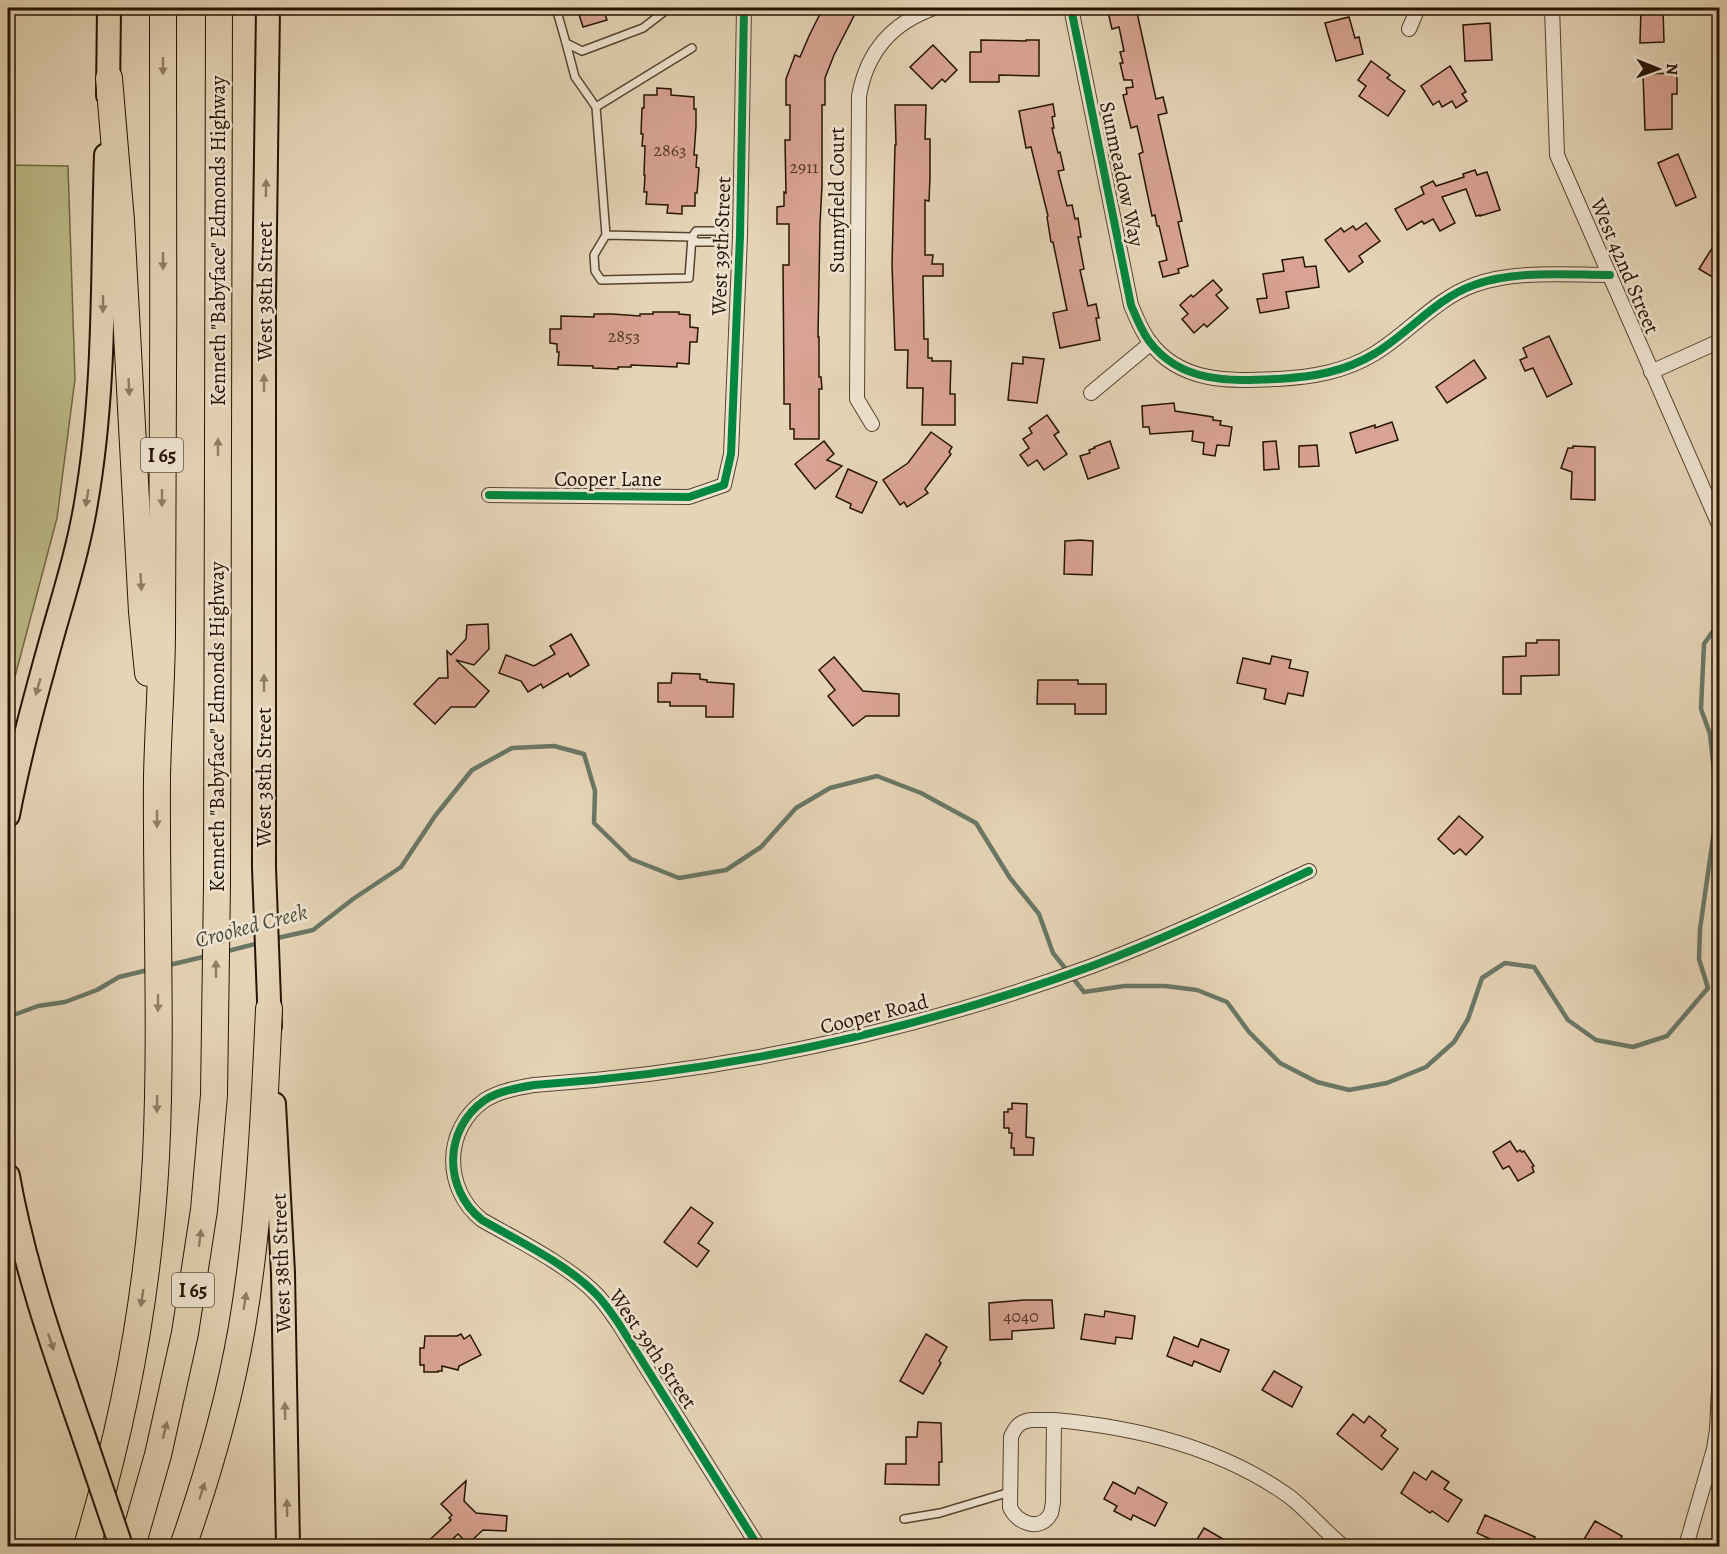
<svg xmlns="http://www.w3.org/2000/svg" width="1727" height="1554" viewBox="0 0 1727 1554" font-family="Alegreya,serif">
  <rect width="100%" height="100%" fill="#e5d4b6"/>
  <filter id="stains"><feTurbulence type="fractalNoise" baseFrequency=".00333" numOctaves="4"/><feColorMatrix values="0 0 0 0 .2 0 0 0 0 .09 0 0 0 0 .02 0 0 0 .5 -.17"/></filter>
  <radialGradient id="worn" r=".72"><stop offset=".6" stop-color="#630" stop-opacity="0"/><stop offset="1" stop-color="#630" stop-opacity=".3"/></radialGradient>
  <polygon fill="#bcbb88" stroke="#726844" stroke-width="1.5" points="8,165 68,166 75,379 57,518 8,703"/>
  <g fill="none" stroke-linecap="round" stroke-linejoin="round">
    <g stroke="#6a7765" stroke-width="4.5">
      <polyline points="273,939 313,930 353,899 401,867 435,816 472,770 512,748 554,746 584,754 595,791 594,823 631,859 679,878 726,870 761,847 796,808 830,788 877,776 921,793 976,823 1010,878 1039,914 1053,953 1084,992 1124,986 1165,986 1197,990 1227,1002 1249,1032 1280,1063 1317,1082 1349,1090 1387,1083 1426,1067 1454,1042 1468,1019 1482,978 1505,963 1534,967 1568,1020 1596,1040 1633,1047 1667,1036 1708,988 1699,959 1700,929 1716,817 1714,771 1710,734 1701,709 1704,644 1720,621"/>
      <polyline points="224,952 259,943"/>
      <polyline points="165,966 207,956"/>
      <polyline points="8,1017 38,1006 65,1002 97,990 119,977 152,969"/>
    </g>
  </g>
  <g fill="#d8a392" stroke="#271400" stroke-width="1.5">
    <polygon points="577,8 603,8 607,20 583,27"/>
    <polygon points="823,8 858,8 834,55 825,78 825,105 822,105 822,185 820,224 818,337 819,337 819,377 821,377 822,389 819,389 819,439 794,439 794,429 790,429 790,404 784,404 784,388 783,265 789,265 789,224 777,224 777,207 784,206 784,192 786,193 785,140 790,140 790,105 786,105 786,79 795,55 800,57 809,36"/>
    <polygon points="1107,8 1136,8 1156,99 1163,97 1167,113 1158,115 1182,221 1178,222 1188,266 1178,269 1179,273 1163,277 1159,262 1167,260 1159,226 1157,226 1155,215 1152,216 1139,154 1143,152 1137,126 1131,128 1123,95 1127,94 1126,88 1133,87 1132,80 1124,80 1120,63 1123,63 1120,52 1124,51 1119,27 1112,29"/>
    <polygon points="1641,8 1663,8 1664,42 1640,43"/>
    <polygon points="1349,17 1355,38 1359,37 1363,54 1336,61 1325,23"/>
    <polygon points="1490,23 1492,60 1465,61 1463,25"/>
    <polygon points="981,40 1026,41 1026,40 1039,40 1039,76 999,75 999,82 970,82 970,52 981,52"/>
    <polygon points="933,45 957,70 945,82 942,79 932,89 910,67"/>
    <polygon points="1371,61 1390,75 1387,78 1405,91 1388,116 1359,96 1366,86 1358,80"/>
    <polygon points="1450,66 1466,92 1462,94 1467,101 1456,108 1452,101 1442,107 1439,101 1433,105 1421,86"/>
    <polygon points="1677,73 1677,94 1672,94 1672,129 1645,130 1643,74"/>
    <polygon points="657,88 671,89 671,95 694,97 694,109 696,109 696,126 694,155 697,155 696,167 699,168 697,193 695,193 695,206 682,206 682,214 667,213 668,205 646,204 647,192 644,192 645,175 644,175 645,146 642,146 643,134 641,134 642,108 644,108 644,95 657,95"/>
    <polygon points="1053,104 1055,116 1052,117 1054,128 1052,128 1058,153 1060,152 1064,170 1058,171 1067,206 1072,205 1075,219 1078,218 1081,237 1078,237 1084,269 1080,270 1088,306 1096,304 1099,318 1096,318 1100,340 1060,348 1053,313 1067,310 1053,242 1051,242 1047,217 1048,216 1031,147 1026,148 1019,111"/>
    <polygon points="895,105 926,105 925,139 930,139 930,177 929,201 925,200 925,255 933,255 932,264 943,264 943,276 923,276 924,339 928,339 928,358 932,358 932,361 951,361 950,394 955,394 955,425 922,425 923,388 907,388 908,350 895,350 892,265 895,145 896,145"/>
    <polygon points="1678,154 1696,197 1676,206 1658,163"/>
    <polygon points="1475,170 1477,175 1487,172 1500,210 1480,216 1480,215 1476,216 1466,189 1442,197 1455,223 1440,231 1433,219 1424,224 1422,221 1407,230 1395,209 1424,194 1421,187 1433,181 1436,186 1464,177 1463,174"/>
    <polygon points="1366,223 1380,241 1359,256 1363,262 1349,272 1325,240 1341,228 1344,232 1353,226 1356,230"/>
    <polygon points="1719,237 1719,281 1699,269"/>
    <polygon points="1303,257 1305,267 1316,266 1319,287 1286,292 1289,308 1260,313 1257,299 1267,298 1263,274 1284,271 1282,260"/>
    <polygon points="1213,280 1222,290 1216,295 1228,308 1207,327 1204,324 1194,333 1182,319 1188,314 1180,305 1191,295 1193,297"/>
    <polygon points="653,312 679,312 679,314 690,315 690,327 698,328 697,342 690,342 689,364 677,363 677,367 631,365 631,367 618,367 618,369 593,368 593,366 558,365 559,352 557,352 557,344 550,343 550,329 561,329 561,316 594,317 594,314 612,314 640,316 640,314 653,314"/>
    <polygon points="1549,336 1572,384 1547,397 1533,368 1525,371 1520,360 1527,357 1523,348"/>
    <polygon points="1023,357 1044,359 1037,403 1008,400 1012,363 1023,364"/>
    <polygon points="1474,360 1486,378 1447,403 1436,387"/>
    <polygon points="1174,403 1175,411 1213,417 1213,420 1221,421 1220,425 1232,427 1229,446 1217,445 1215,456 1203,454 1204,443 1192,441 1193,431 1150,434 1149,427 1143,427 1142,406"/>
    <polygon points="1047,415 1059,432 1054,435 1067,454 1044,470 1037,460 1028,466 1020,455 1029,448 1023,439 1032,433 1029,428"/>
    <polygon points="1392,422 1398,440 1356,453 1350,433 1375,425 1375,428"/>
    <polygon points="931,432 952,447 949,452 951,454 925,489 928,493 907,507 904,502 900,505 883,480 908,463"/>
    <polygon points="824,441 834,454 827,460 842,466 815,489 795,464"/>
    <polygon points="1110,441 1119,468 1088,479 1080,456 1090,453 1089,450 1095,448 1094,447"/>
    <polygon points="1276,441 1279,469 1264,470 1263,442"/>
    <polygon points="1317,445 1319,466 1299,467 1299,446"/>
    <polygon points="1573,446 1595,447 1595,500 1571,499 1572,472 1561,468 1568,448 1573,448"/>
    <polygon points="848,469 877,482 862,513 850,508 851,504 836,497"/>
    <polygon points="1080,540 1093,541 1092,575 1064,574 1065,541"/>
    <polygon points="488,624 489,649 474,665 456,660 489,691 475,707 451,707 435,724 414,704 439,678 448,678 447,651 451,655 466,639 467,625"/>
    <polygon points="571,634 589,665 570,677 568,673 543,688 541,684 528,692 521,681 499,673 506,655 534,666 555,654 550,646"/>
    <polygon points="1537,640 1559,640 1559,675 1521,676 1521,694 1503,694 1503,657 1526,656 1526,643 1537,643"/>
    <polygon points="1272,656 1291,660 1289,668 1308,672 1303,696 1288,693 1285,704 1264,699 1266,689 1237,683 1243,658 1270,664"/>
    <polygon points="834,657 863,691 899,694 899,716 866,716 853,726 828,696 835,690 819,670"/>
    <polygon points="672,673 700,674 700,679 707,680 707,682 734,684 733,717 706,717 706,706 670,706 670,702 658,702 658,683 671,683"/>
    <polygon points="1038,680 1078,680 1078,684 1106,684 1106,714 1075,714 1075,704 1037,704"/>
    <polygon points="1459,816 1483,837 1466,855 1460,849 1454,854 1438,839"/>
    <polygon points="1012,1103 1027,1104 1026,1137 1034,1138 1033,1155 1014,1155 1014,1148 1011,1148 1012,1133 1009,1133 1009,1128 1004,1128 1004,1112 1008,1112 1008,1109 1012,1109"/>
    <polygon points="1510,1141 1517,1152 1520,1150 1522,1152 1524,1151 1534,1166 1532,1167 1534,1172 1518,1181 1509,1166 1503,1169 1493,1152"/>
    <polygon points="691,1207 713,1223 698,1243 709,1251 697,1267 664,1242"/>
    <polygon points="1024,1300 1052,1300 1054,1328 1012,1331 1012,1339 990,1340 989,1303"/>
    <polygon points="1105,1311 1135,1316 1132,1339 1116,1337 1115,1344 1081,1339 1085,1314 1104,1317"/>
    <polygon points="461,1334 464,1339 470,1335 481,1355 459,1366 458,1370 442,1366 442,1371 438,1371 438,1372 424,1372 424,1365 420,1365 420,1348 424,1348 425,1336 457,1336"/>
    <polygon points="926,1334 947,1347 939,1361 941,1363 923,1394 900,1381"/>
    <polygon points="1174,1337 1198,1347 1201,1339 1229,1350 1220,1372 1194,1361 1192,1366 1167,1356"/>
    <polygon points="1274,1371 1302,1387 1292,1407 1262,1390"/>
    <polygon points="1353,1414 1364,1423 1369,1416 1386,1430 1381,1436 1398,1449 1382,1470 1337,1434"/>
    <polygon points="918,1422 941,1423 942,1462 939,1462 939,1485 885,1484 886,1464 906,1464 906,1437 917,1437"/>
    <polygon points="1432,1471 1449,1482 1444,1489 1462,1500 1448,1522 1432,1511 1430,1513 1401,1493 1414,1472 1426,1480"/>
    <polygon points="466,1481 464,1501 476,1513 507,1516 506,1531 483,1530 468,1544 458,1534 445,1546 423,1546 451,1520 449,1518 452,1515 441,1504"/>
    <polygon points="1113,1482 1135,1494 1138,1487 1167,1503 1155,1526 1133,1515 1131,1520 1114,1511 1117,1506 1104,1499"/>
    <polygon points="1485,1515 1535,1537 1531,1546 1487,1546 1490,1539 1477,1533"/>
    <polygon points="1595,1521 1622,1536 1617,1546 1580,1546"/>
    <polygon points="1204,1528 1235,1546 1193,1546"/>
  </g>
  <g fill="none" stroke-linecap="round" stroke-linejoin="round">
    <g stroke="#56442e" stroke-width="10">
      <g id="lane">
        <polyline points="556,8 566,43 582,51 643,28 669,8"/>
        <polyline points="566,43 575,77 596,107 606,235 594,255 595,271 601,280 689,278 692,237 696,231 717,231 722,236 717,242 696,242 692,237 606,235"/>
        <polyline points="596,107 692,48"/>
        <polyline points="904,1519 940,1513 1010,1492"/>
      </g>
    </g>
    <g stroke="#56442e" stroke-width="16">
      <g id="street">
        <path d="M 1071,8 L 1131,305 C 1136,317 1141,330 1149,341 C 1181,384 1231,381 1278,379 C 1312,377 1344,372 1374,354 C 1409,333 1435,299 1474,285 C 1515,270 1566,275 1610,275"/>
        <polyline points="1552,8 1557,155 1720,527"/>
        <polyline points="1409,29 1418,8"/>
        <polyline points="1651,372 1720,341"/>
        <polyline points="1091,393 1151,343"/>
        <path d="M 872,424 L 857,399 L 859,96 C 867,51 892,23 934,8"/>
        <polyline points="489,495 689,497 724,485 731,454 740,236 744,8"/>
        <path d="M 1032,1420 L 1054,1420 L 1053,1503 C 1052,1506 1052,1510 1051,1513 C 1041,1533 1016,1523 1010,1507 L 1011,1437 C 1015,1427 1020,1421 1032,1420 Z"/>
        <path d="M 1054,1420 C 1136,1427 1222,1448 1290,1497 C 1309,1512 1324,1531 1343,1546"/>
        <path d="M 758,1546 L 619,1324 C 612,1314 605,1303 596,1294 C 568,1265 517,1240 482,1220 C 443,1189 443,1129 485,1100 C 499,1091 517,1088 534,1085 C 726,1072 912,1032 1092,966 C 1166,938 1238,904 1309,871"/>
        <polyline points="1686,1546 1714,1449 1717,1430 1720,1370"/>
      </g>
    </g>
    <g stroke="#271400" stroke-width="26">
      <g id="primary">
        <polyline points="268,8 264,303 264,868 270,1026"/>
        <polyline points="108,95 109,8"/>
        <path d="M 8,815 C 20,752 37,691 54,630 C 66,588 79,546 86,503 C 106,388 102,271 106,155"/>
        <polyline points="274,1104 283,1273 288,1546"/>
        <path d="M 8,1176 C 24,1266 54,1351 84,1437"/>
      </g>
    </g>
    <g stroke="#271400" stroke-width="28">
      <g id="highway">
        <polyline points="109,78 121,221 142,612 148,673"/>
        <path d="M 87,1546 C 125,1420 149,1289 156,1157 C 162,1031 156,903 157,777 C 158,727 162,678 162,629 C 164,422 163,215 163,8"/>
        <polyline points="132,1546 158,1455 185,1333 204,1210 214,1095 217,884 219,8"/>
        <path d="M 183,1546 C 208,1475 229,1402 242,1327 C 260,1221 264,1115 269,1009"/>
      </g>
    </g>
    <use href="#lane" stroke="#eee3d0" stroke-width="7"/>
    <use href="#street" stroke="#eee3d0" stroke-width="14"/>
    <use href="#primary" stroke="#e5d4b6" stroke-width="22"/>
    <use href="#highway" stroke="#e5d4b6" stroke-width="26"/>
    <g stroke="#271400" stroke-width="26" stroke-linecap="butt">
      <polyline id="primary-bridge" points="84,1437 121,1546"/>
    </g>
    <use href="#primary-bridge" stroke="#e5d4b6" stroke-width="22"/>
    <g stroke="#eee3d0" stroke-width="11">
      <g id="cycleway">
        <path d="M 1071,8 L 1131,305 C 1136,317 1141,330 1149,341 C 1181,384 1231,381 1278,379 C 1312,377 1344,372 1374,354 C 1409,333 1435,299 1474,285 C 1515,270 1566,275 1610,275"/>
        <polyline points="489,495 689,497 724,485 731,454 740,236 744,8"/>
        <path d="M 758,1546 L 619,1324 C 612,1314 605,1303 596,1294 C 568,1265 517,1240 482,1220 C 443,1189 443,1129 485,1100 C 499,1091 517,1088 534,1085 C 726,1072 912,1032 1092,966 C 1166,938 1238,904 1309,871"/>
      </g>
    </g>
    <use href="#cycleway" stroke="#00873e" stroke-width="8"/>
  </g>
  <defs><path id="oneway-solid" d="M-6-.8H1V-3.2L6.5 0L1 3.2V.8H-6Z" transform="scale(1.5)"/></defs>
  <g fill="#907e64">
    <use href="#oneway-solid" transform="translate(163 66) rotate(90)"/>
    <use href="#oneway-solid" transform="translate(266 188) rotate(-89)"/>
    <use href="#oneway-solid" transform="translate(163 261) rotate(90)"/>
    <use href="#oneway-solid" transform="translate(103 304) rotate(91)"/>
    <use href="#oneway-solid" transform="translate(264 383) rotate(-90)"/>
    <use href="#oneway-solid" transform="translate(129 387) rotate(87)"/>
    <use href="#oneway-solid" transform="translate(218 447) rotate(-90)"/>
    <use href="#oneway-solid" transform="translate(87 498) rotate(99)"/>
    <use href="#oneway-solid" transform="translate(162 498) rotate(90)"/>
    <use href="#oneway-solid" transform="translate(141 582) rotate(87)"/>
    <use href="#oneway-solid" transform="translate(264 683) rotate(-90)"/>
    <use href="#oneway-solid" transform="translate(38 687) rotate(106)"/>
    <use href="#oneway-solid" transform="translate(157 819) rotate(90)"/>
    <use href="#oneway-solid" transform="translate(216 969) rotate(-90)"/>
    <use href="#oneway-solid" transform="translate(158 1003) rotate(90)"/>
    <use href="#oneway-solid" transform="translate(157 1104) rotate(91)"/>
    <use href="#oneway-solid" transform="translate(200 1238) rotate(-83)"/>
    <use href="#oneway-solid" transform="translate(142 1298) rotate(99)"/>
    <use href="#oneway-solid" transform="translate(245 1301) rotate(-81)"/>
    <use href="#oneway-solid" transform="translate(51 1342) rotate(71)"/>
    <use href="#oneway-solid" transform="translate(285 1411) rotate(-91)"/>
    <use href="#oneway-solid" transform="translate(165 1430) rotate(-76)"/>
    <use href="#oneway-solid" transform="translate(202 1491) rotate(-72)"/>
    <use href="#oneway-solid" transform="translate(287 1508) rotate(-91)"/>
  </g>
  <g text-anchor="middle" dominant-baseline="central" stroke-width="5" stroke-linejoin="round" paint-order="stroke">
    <g font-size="18" fill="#533824">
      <text x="670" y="150">2863</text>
      <text x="804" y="167">2911</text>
      <text x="624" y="336">2853</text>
      <text x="1021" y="1316">4040</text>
    </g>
    <g fill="#eee3d0" stroke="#63523e" stroke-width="1.5">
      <rect x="141" y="438" width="42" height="34" rx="4.5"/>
      <rect x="172" y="1273" width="42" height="34" rx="4.5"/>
    </g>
    <g font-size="20" font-weight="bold" fill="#271400">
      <text x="162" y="455">I 65</text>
      <text x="193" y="1290">I 65</text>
    </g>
    <g font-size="21" fill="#271400" stroke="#eee3d0">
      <text transform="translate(1122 174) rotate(78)">Sunmeadow Way</text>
      <text transform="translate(837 200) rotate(-90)">Sunnyfield Court</text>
      <text transform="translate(218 241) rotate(-90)">Kenneth "Babyface" Edmonds Highway</text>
      <text transform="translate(721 246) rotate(-88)">West 39th Street</text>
      <text transform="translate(1625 266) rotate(67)">West 42nd Street</text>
      <text transform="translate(265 291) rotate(-90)">West 38th Street</text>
      <text x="608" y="479">Cooper Lane</text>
      <text transform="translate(217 727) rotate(-90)">Kenneth "Babyface" Edmonds Highway</text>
      <text transform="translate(264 777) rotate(-90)">West 38th Street</text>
      <text transform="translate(874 1014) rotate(-14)">Cooper Road</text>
      <text transform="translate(281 1263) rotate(-92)">West 38th Street</text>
      <text transform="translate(653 1349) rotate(56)">West 39th Street</text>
    </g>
    <g font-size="22" font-style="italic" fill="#4e4e3b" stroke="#eee3d0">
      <text transform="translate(251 926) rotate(-15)">Crooked Creek</text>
    </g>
  </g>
  <rect width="1727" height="1554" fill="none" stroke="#e5d4b6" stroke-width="30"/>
  <rect x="9" y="9" width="1709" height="1536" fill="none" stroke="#271400" stroke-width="3"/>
  <rect x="15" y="15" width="1697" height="1524" fill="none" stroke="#271400" stroke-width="1.5"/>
  <g transform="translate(1658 69) rotate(91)" stroke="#eee3d0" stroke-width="4.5" paint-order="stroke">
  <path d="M0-4.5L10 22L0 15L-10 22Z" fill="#271400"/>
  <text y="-9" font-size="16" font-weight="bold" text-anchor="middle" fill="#271400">N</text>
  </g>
  <rect width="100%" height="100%" filter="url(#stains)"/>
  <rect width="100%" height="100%" fill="url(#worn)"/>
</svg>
